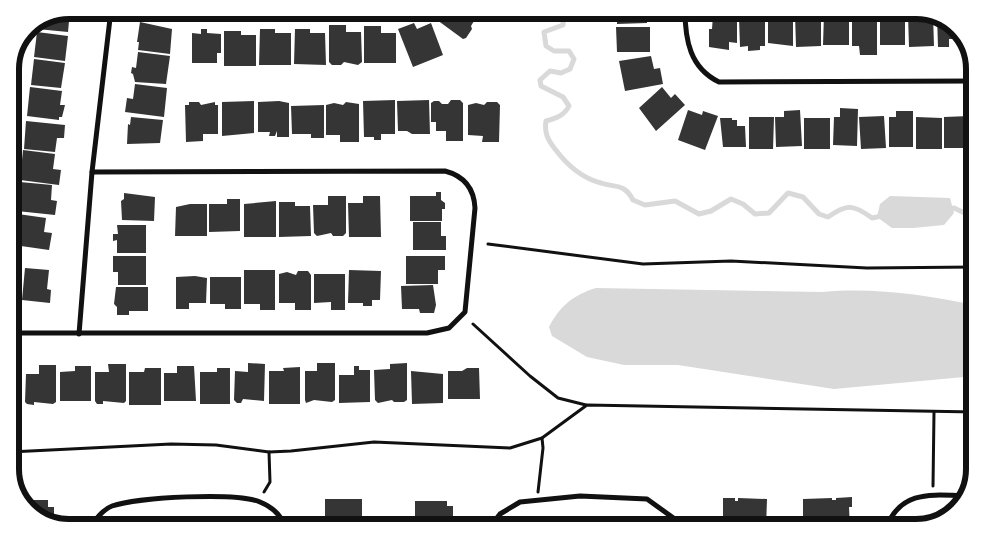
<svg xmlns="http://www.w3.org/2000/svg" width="985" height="538" viewBox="0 0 985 538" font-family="'Fira Sans',sans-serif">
  <rect width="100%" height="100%" fill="#fff"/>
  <g fill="#d9d9d9">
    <polygon points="890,196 950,198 954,213 944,225 913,228 892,228 877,217 880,204"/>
    <path d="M 596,288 L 823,292 C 873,287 926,295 975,305 L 975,376 L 834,389 L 678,365 L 624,365 L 587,357 L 552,336 L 549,327 C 560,306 573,295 596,288 Z"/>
  </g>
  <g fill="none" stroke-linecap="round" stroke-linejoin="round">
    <g stroke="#d9d9d9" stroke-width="5">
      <path d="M 564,10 L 563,25 L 544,32 L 546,46 L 554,51 L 569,51 L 574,59 L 570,69 L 561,73 L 550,71 L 540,80 L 541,86 L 563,97 L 569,106 C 564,116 556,118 546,121 C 544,133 548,140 555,149 C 567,165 581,178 601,183 C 616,188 624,183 633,200 L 645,205 L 675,201 L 699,214 L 711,211 L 731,199 L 743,204 L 755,214 L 769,213 L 788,193 L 803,197 L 819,214 L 828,217 C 847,204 853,204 872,218 L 882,216"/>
      <polyline points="947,209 954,208 973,217 975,216"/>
    </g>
  </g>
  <g fill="#353535">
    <polygon points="70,10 68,32 37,29 37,23"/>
    <polygon points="437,10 478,10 481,16 474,21 471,26 472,29 466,38 463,39 433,17"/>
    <polygon points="617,10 647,10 647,23 617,24"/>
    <polygon points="737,14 737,43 729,42 729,50 709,47 709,29 712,29 713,15"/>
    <polygon points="795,14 821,14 821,46 796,47"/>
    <polygon points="824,14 849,14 849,45 823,45"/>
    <polygon points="908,14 933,15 934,46 909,47"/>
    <polygon points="768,15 793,15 793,46 768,43"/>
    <polygon points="937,16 945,18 961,33 961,39 949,39 949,47 938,47"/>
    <polygon points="765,17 765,46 760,46 760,50 748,51 748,46 740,47 739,18"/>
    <polygon points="852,17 877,17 877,55 860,55 859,46 852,46"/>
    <rect x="880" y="18" width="25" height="27"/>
    <polygon points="140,22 172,29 170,54 138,50 139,42 137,42"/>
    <polygon points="414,23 417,29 431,23 443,55 413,67 398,29"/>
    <polygon points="329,25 346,25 346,32 361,32 362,62 358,65 344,62 341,65 332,65 329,62"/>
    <polygon points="364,26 381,26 381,33 396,33 396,63 364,63"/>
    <polygon points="616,27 650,27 650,52 617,52"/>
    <polygon points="201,29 207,29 207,33 221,34 221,53 217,53 217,63 192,63 192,33 201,34"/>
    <polygon points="260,29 275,29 275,33 291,33 291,65 259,65"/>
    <polygon points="295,29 310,29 310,33 325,33 326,65 294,64"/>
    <polygon points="224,31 241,31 241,35 256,35 256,66 224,66"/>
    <polygon points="37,32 68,36 65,61 34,57"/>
    <polygon points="138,52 170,56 166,84 135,82 133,74 131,73 132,67 136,68"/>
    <polygon points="651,56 654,69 660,68 663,84 625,91 619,61"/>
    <polygon points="34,59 65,63 61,88 31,85"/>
    <polygon points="135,84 167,88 164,117 125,112 127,98 133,99"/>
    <polygon points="30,87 62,91 60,105 65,105 62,117 59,117 59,120 27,116"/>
    <polygon points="662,87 671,98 675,94 685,105 656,131 639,108"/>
    <polygon points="395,100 395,134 381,134 381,140 374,140 374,137 364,137 363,101"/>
    <polygon points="429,100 430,134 412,134 407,131 398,131 397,101"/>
    <polygon points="451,100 460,100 463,103 463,141 446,141 446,131 436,131 436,122 431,122 431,103 434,101 439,101 442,104 448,104"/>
    <polygon points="254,101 254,133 222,136 222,102"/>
    <polygon points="279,101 289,103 289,137 277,137 277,131 275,136 269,136 270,132 258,132 258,102"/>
    <polygon points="189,102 199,102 201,105 215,102 215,105 218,105 218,134 203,134 203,141 186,142 185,105 189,105"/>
    <polygon points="346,102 359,104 359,142 340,142 340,135 326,135 326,105 334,103 343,105"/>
    <polygon points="487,102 497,102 500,105 499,142 482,142 483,136 468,135 468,105 476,103 484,105"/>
    <polygon points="324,105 324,138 311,138 311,134 292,134 291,106"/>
    <polygon points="840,108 858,109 857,146 833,145 834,117 840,117"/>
    <polygon points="688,110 702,115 703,111 718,116 705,150 678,140"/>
    <polygon points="800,110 802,146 776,147 775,117 784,117 784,111"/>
    <polygon points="896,111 913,111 913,147 889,147 889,117 896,117"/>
    <polygon points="884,116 886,148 861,149 859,117"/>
    <polygon points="970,116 970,148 944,148 944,117"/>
    <polygon points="131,117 163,120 160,143 127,144 128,124 130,125"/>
    <polygon points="749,117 774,117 773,149 749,149"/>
    <polygon points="916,117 942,118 942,149 916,149"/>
    <polygon points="972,117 975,117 975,146 973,146"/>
    <polygon points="720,118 732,118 732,120 737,120 737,126 745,126 746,147 723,147"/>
    <rect x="804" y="118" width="26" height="31"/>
    <polygon points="26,121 65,125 64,138 57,138 55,152 24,149"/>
    <polygon points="23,150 55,154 53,169 61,170 59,185 20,180"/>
    <polygon points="20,182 52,185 51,200 57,201 55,215 17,211"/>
    <polygon points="436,192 441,192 441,200 445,203 445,209 442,209 442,221 410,221 410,196 436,196"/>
    <polygon points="124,193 155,197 154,221 122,220 121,201 124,199"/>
    <polygon points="328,196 346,196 346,233 343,236 333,236 331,233 317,236 314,233 313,205 328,205"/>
    <polygon points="363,196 380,196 381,237 349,237 348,203 363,203"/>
    <polygon points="227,199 240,199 240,231 209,232 209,204 227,204"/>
    <polygon points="276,201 276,237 244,237 244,204"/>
    <polygon points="279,202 295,202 295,206 310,206 311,236 279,237"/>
    <polygon points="190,204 207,204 207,236 175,236 176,207"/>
    <polygon points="18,214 46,218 44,232 52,233 49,250 14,245 11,242 12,232 15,231 14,216"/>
    <polygon points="413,222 441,222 441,236 446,236 446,250 413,250"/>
    <polygon points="117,225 146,225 146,253 117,253 117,240 113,241 113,234 118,234"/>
    <polygon points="113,256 146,256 146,285 118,285 118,272 113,272"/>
    <polygon points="406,256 445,256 445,270 438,270 438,284 406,284"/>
    <polygon points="25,268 49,270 47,289 51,290 50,303 22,300"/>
    <polygon points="244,270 275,270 275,310 260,310 260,304 244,304"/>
    <polygon points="349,270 381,271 380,300 372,300 372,306 363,306 363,303 348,303"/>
    <polygon points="298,271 308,271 311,275 311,310 295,310 295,303 279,303 279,274 287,272 296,275"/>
    <polygon points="10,274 21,275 18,303 10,302"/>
    <polygon points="314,274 345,274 345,310 331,310 331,302 314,303"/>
    <polygon points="195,276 207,278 206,303 189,303 189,309 176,309 176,277"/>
    <polygon points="210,277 241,277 241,309 225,309 225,304 210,304"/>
    <polygon points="433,285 436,305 434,313 420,313 419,309 402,309 401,286"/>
    <polygon points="116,287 148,287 148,311 129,311 129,315 117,315 117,307 114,304"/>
    <polygon points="248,363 265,364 264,401 243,399 241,403 237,403 234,400 235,371 248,372"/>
    <polygon points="317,363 335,363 335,400 332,402 314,400 306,403 305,400 305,371 317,371"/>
    <polygon points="407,363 407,400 404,402 394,402 392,400 378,403 375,400 374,370 390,369 390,364"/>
    <polygon points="108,364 126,364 126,401 124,403 103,401 103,404 97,404 95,401 95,372 109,372"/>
    <polygon points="39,365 56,365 56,402 53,404 34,402 34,405 27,404 25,402 26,374 39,374"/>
    <polygon points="75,366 91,366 91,401 60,401 60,372 75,371"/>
    <polygon points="177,366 194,366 196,401 164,401 164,373 177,373"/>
    <polygon points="354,366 359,366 359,370 370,370 370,402 339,403 339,375 354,375"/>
    <polygon points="300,367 300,404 269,404 269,371 284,371 283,368"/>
    <polygon points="10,368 21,370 21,402 10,402"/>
    <polygon points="145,368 161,368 161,405 129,405 129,372 144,372"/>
    <polygon points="217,368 230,368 230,404 200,404 200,372 217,372"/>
    <polygon points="467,368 479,368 480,399 448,399 448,371 462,371"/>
    <polygon points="411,371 443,374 443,403 412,404"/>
    <polygon points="852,497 852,507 849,507 850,528 803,528 803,499 832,498 832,500 836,500 836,498"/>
    <polygon points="723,498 735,498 735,501 738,501 738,498 767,499 766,528 721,528 721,520 723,520"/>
    <polygon points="325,499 362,499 362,525 325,526"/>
    <polygon points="19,500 48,500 48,507 54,507 54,523 40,520"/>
    <polygon points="415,501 447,501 447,506 453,506 453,528 415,525"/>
    <polygon points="610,524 630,525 630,528 602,528 602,525"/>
    <rect x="543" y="525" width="29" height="3"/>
  </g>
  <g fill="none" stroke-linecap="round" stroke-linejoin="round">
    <g stroke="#111" stroke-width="3">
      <polyline points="488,244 643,264 731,261 867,268 975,267"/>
      <polyline points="473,324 530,376 558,398 586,405"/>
      <polyline points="10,452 171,444 216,445 269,452 291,451 374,442 510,448 542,438 587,405 975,412"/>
      <polyline points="933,486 934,412"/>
      <polyline points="264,492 270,482 269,452"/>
      <polyline points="538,492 543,448 542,438"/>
    </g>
    <g stroke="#111" stroke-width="5">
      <path d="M 685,10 C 685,40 690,68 719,82 L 975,81"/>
      <path d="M 10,333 L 427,333 L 449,328 L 465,312 L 475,208 C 474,188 464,176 445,171 L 92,172"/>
      <polyline points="79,334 92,172 111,10"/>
      <path d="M 91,528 C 93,521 104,509 112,506 C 137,497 237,492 260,502 C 272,507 282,515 285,528"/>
      <polyline points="489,528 500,514 520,502 580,496 647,499 679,522 679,528"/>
      <path d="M 886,528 C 901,489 933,495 968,496"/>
    </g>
  </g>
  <path d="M0 0H985V538H0ZM69 19H916A50 50 0 0 1 966 69V469A50 50 0 0 1 916 519H69A50 50 0 0 1 19 469V69A50 50 0 0 1 69 19Z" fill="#fff" fill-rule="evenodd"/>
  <path fill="none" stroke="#111" stroke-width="6" d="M69 19H916A50 50 0 0 1 966 69V469A50 50 0 0 1 916 519H69A50 50 0 0 1 19 469V69A50 50 0 0 1 69 19Z"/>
</svg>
